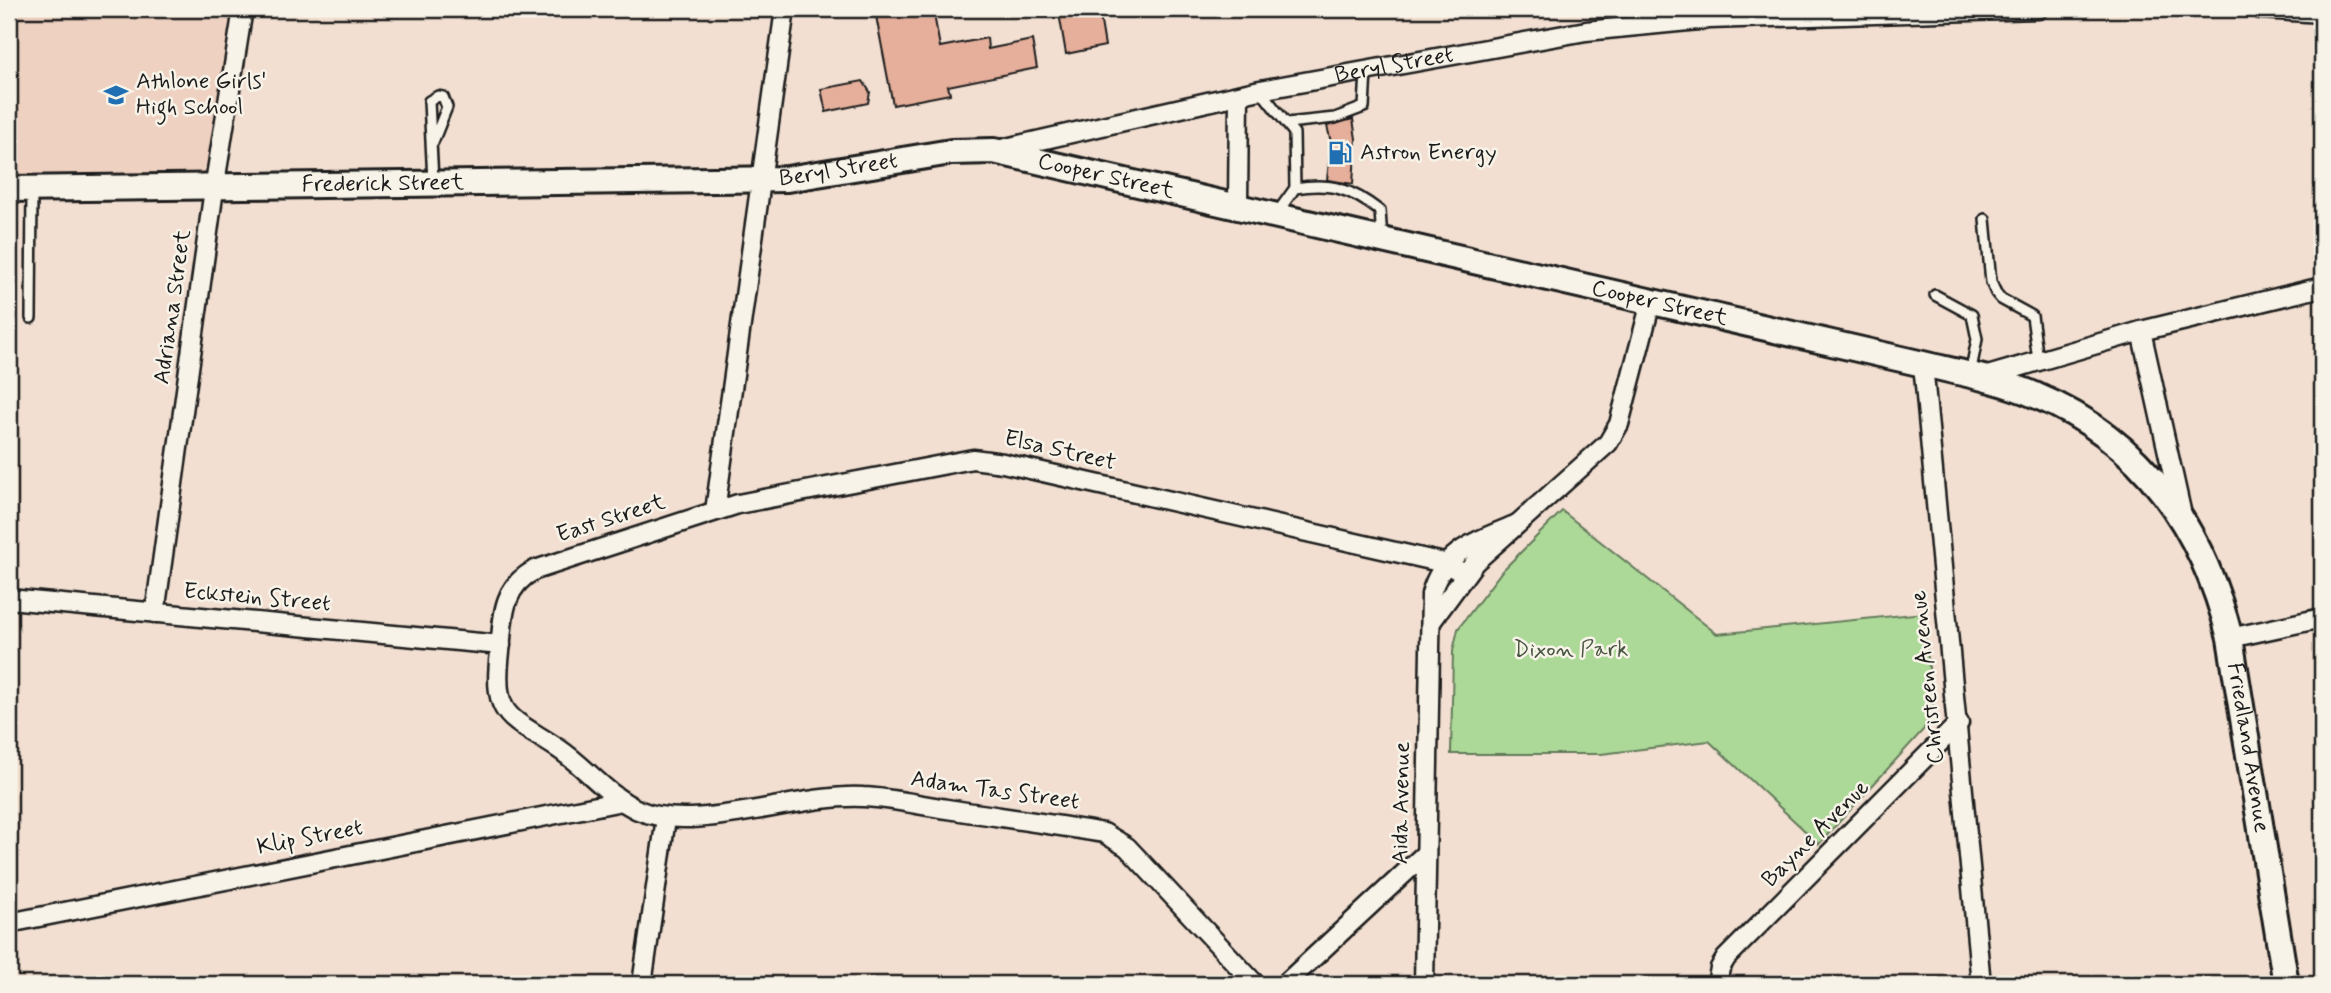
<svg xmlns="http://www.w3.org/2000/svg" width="2331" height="993" viewBox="0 0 2331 993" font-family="Mynerve,sans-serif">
  <rect width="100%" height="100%" fill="#f2dfd1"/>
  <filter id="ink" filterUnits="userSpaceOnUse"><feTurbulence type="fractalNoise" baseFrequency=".0143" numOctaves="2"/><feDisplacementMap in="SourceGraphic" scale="14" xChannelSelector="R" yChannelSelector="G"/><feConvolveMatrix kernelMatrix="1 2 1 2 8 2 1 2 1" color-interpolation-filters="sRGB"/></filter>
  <g filter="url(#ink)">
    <polygon fill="#eed1c1" points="9,9 235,9 212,181 9,186"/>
    <polygon fill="#acd998" stroke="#647a5a" stroke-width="2" points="1562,511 1717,634 1923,613 1933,705 1924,729 1819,844 1709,741 1601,754 1451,754 1453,651 1458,629 1502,571"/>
    <g fill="#e5af9b" stroke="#1c1c1c" stroke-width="2">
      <polygon points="914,9 933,9 940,47 987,38 988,49 1032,40 1037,68 948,86 950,94 893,105 876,16"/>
      <polygon points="1083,9 1099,10 1105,46 1066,54 1059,13"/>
      <polygon points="863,81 870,92 868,103 826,112 821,89"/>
      <polygon points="1353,119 1356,139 1353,184 1327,180 1331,142 1327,126"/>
    </g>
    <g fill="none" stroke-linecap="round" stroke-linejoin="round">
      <g stroke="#1c1c1c" stroke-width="14">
        <g id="lane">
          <polyline points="1260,90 1294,133 1295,188"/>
          <polyline points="1287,123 1335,118 1364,107 1366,72"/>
          <polyline points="433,142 447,107 443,97 438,96 429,101 433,181"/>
          <path d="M 1277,213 L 1295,188 C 1332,182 1351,189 1380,211 L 1382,239"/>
          <polyline points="1985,219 1991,282 1996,293 2001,299 2032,316 2038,360"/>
          <polyline points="1935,295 1972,315 1977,339 1970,375"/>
          <polyline points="31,318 32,190"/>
        </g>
      </g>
      <g stroke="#1c1c1c" stroke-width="23">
        <g id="street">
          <polyline points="2260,9 2322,13"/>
          <path id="s1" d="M 997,150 L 1260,90 L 1586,31 L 1709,19 L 2038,9"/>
          <polyline points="1238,207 1239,95"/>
          <polyline points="2141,331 2182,515"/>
          <polyline points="1923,364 1981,984"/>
          <polyline points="1981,378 2141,331 2322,287"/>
          <polyline points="715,511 785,9"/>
          <polyline points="9,599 501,645"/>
          <polyline points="155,613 214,189 243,9"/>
          <polyline points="1431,622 1475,562 1608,443 1619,424 1651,302"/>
          <polyline points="2230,638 2322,618"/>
          <polyline points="9,923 622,801"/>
          <polyline points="642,984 666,818"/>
          <path d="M 1255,984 L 1127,847 L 1104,833 C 1052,824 999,817 947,809 C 919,805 891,798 863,797 C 799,793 695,835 638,810 C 606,795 587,768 559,749 C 509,716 492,719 500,652 C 503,619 501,587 535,570 L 738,504 L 973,459 L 1003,463 L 1444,563 L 1465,574"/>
          <polyline points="1285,984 1425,854"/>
          <path d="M 1424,984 L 1431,594 C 1443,550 1478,541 1517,524"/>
          <polyline points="1717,984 1720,968 1726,958 1959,723"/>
        </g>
      </g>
      <g stroke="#1c1c1c" stroke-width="30">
        <g id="secondary">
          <path id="s2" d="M 9,189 L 787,179 L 951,152 L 994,151 L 1923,364 C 1961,373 2001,380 2037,396 C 2143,440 2203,529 2230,638 L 2286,984"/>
        </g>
      </g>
      <use href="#lane" stroke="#f7f3e8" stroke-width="9"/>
      <use href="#street" stroke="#f7f3e8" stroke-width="18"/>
      <use href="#secondary" stroke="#f7f3e8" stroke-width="24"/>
    </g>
  </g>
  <defs>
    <g id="school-bare" transform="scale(1.89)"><path d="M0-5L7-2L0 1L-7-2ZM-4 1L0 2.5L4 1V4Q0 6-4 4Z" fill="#1f6fb2" stroke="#f7f3e8" stroke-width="2.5" paint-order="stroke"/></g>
    <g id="fuel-bare" transform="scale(1.89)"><path d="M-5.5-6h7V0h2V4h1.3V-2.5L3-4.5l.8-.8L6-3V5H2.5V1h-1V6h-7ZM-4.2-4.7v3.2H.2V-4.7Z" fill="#1f6fb2" stroke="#f7f3e8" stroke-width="2.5" paint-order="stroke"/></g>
  </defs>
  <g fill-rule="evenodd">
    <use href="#school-bare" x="116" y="95"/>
    <use href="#fuel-bare" x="1340" y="153"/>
  </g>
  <g text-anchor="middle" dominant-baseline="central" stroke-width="5" stroke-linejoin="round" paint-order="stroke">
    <g font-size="23" fill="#1c1c1c" stroke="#f7f3e8">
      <text stroke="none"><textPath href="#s1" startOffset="406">Beryl Street</textPath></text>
      <text stroke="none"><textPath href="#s2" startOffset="830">Beryl Street</textPath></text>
      <text stroke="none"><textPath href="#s2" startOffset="1102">Cooper Street</textPath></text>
      <text stroke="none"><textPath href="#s2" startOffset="374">Frederick Street</textPath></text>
      <text stroke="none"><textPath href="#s2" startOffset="1670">Cooper Street</textPath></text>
      <text transform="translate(173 307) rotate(-82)">Adriana Street</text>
      <text transform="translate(1060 451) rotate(13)">Elsa Street</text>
      <text transform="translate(611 519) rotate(-18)">East Street</text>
      <text transform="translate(257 598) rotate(5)">Eckstein Street</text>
      <text transform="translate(1928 677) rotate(-96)">Christeen Avenue</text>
      <text stroke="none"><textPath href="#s2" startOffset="2492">Friedland Avenue</textPath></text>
      <text transform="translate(995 791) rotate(8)">Adam Tas Street</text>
      <text transform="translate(1402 803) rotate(-89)">Aida Avenue</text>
      <text transform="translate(1816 834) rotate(-45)">Bayne Avenue</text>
      <text transform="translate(310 838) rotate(-11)">Klip Street</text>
    </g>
    <g font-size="23" fill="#1c1c1c" stroke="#f7f3e8" text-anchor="start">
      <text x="136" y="82">Athlone Girls'<tspan x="136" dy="26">High School</tspan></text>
      <text x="1360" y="153">Astron Energy</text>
    </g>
    <g font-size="23" fill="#475541" stroke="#f7f3e8">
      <text x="1571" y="650">Dixon Park</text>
    </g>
  </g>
  <rect width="2331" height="993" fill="none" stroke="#f7f3e8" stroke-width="35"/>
  <rect x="18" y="18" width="2296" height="958" fill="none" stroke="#1c1c1c" stroke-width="2.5" filter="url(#ink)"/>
</svg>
